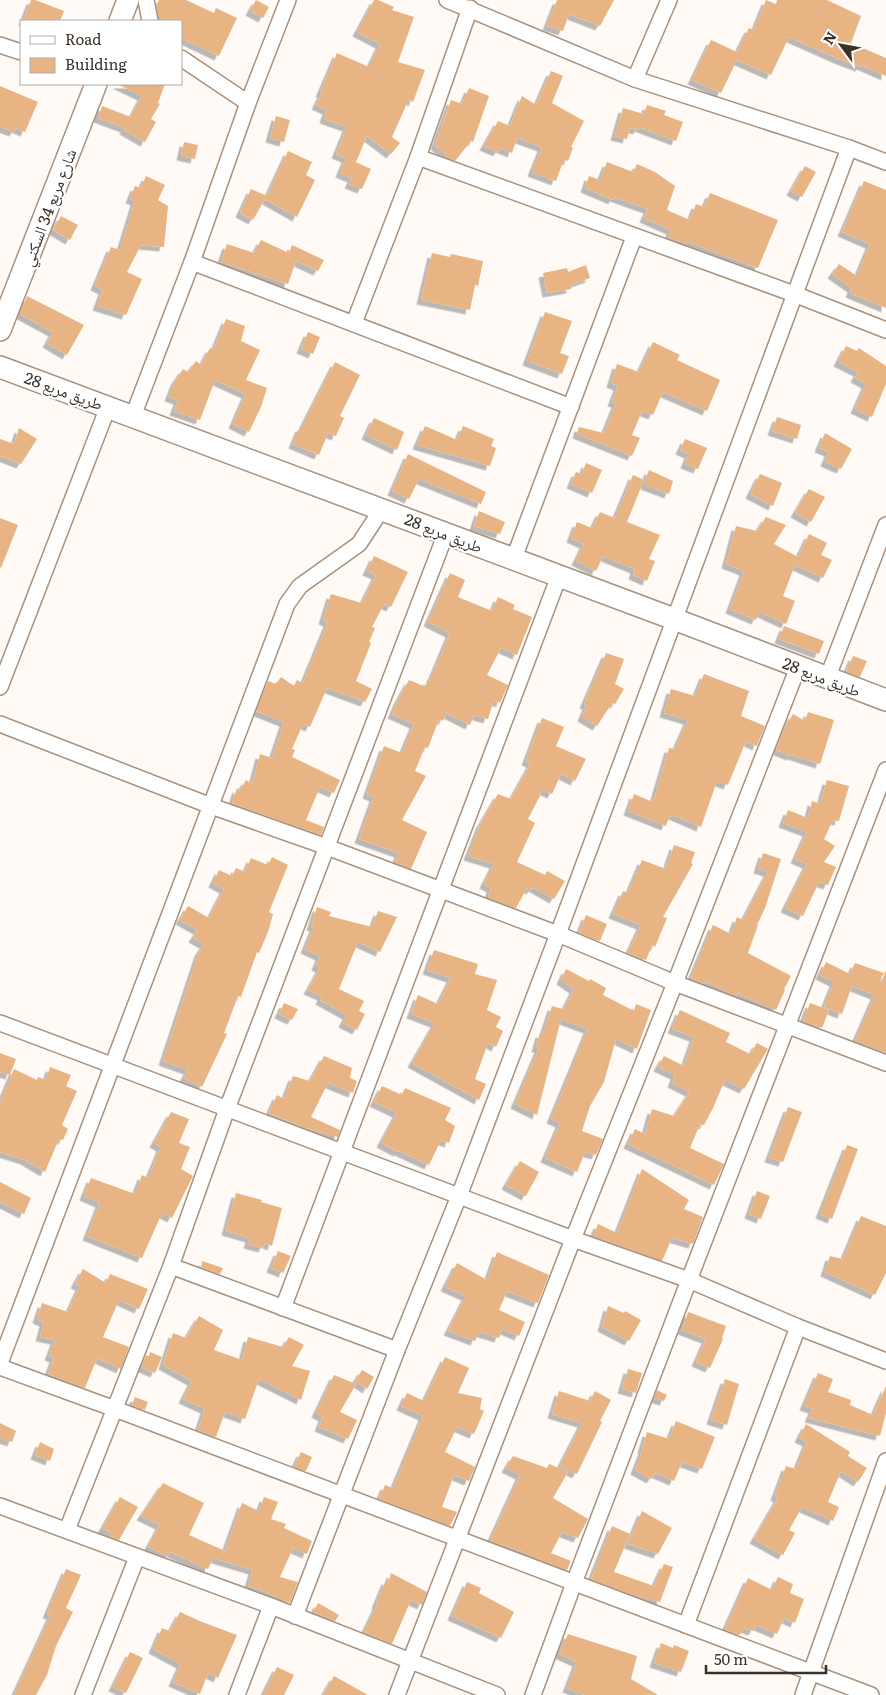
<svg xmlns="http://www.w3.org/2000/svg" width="886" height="1695" viewBox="0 0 886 1695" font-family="Literata,'Noto Naskh Arabic',serif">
  <defs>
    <filter id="shadow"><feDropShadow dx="-4.5" dy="4.5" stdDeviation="0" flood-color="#0004"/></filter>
  </defs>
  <rect width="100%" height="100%" fill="#fffaf5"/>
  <g fill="#e9b483" filter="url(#shadow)">
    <polygon points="31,0 35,0 64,11 60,21 23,21"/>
    <polygon points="159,0 186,0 214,13 216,8 237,18 219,56 181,38 181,21 159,21 156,5"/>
    <polygon points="256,0 269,7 263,18 250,11"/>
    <polygon points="374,0 378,0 394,7 392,10 414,17 398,62 425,70 413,102 409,99 392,137 400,143 391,154 367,136 356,162 351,160 371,169 362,189 349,184 352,178 340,173 346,158 336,154 347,127 324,119 327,110 316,105 322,93 320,93 337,53 369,67 380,44 357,32"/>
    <polygon points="557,0 614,0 600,26 569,14 563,31 547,26"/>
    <polygon points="766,0 776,4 777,0 827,0 861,16 851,43 886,58 886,76 861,65 860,67 841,60 789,37 771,75 737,60 721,93 692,80 711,40 737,52 749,28 754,30"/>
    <polygon points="551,71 563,76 552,103 584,121 571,147 573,148 568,161 564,159 556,181 532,172 542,147 517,138 512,153 500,148 498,152 484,146 498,121 510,126 522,96 536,105"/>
    <polygon points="117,84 165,84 158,103 160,104 151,119 156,122 145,142 124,130 125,128 98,118 102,106 131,117 142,96"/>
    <polygon points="0,86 38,102 25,132 16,128 14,132 0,127"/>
    <polygon points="469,88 489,96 473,142 471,141 455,161 445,157 446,154 435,145 451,100 462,104"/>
    <polygon points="647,105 666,111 664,115 683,122 676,141 639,127 638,130 630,128 627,139 615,136 623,108 644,114"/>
    <polygon points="276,116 290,120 284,142 270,138"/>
    <polygon points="184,142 198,145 195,159 181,156"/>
    <polygon points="288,151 312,162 306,175 315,180 297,217 265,199 253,220 240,213 251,189 267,196"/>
    <polygon points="607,162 633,172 637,164 655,172 675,186 667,210 690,220 696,204 704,207 710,193 778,220 758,268 688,242 687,244 668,237 671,230 644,218 648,209 614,197 613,200 585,188 589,176 600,180"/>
    <polygon points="805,166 816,172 802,197 791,191"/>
    <polygon points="146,176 165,185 158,200 168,206 164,247 141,245 127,272 142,279 126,315 97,306 103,290 95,286 111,247 120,250 135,201 130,199 135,186 141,188"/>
    <polygon points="864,181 886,190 886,308 850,293 852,288 832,274 839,264 857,276 870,244 842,232"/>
    <polygon points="61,216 78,225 70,240 53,230"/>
    <polygon points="261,240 289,253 292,245 324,260 318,271 296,261 288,284 221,262 227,244 254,253"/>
    <polygon points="432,253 450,257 451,254 483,261 478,286 475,285 470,310 421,300"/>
    <polygon points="586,265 590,278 570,285 571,289 547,293 543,273 567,268 568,272"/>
    <polygon points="27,296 84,325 67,355 47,343 53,332 20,314"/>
    <polygon points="545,312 572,321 560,353 569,356 562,374 527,361"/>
    <polygon points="226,319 245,326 241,341 260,350 246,380 267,388 261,407 249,432 233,424 246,394 215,380 200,420 174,411 178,400 169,397 175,381 183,369 188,372 196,361 201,365 210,348 214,349"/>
    <polygon points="308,332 320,337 313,354 301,349"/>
    <polygon points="653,342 680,355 677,360 720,380 707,411 663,392 653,415 642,411 632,435 640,438 632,456 577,434 579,427 604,433 616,403 612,402 618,386 611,383 617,364 639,372"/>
    <polygon points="846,346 857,351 859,348 886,366 886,384 872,417 855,409 866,384 855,378 858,372 838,362"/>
    <polygon points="335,362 360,375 340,416 344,418 336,436 328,433 319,455 293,444 300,427 302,427"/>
    <polygon points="777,417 801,425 797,439 772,431"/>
    <polygon points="374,418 404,432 397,450 366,435"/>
    <polygon points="425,426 457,440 463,426 494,439 491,446 496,448 490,466 417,445"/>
    <polygon points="19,428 37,439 21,464 0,456 0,439 14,444"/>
    <polygon points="825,433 852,449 841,469 825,462 829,452 819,448"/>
    <polygon points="685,439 707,448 698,469 685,464 689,454 680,450"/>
    <polygon points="408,454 486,492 481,504 419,479 409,499 392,491"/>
    <polygon points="586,463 602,470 592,493 571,484 576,472 582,474"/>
    <polygon points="649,470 673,481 669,494 645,485 645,480"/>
    <polygon points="760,474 782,483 773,506 750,494"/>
    <polygon points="633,475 644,480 627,522 660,535 649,559 655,561 647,581 633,575 635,569 603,556 596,571 576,561 584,544 571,538 577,522 592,528 600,512 615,518"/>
    <polygon points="809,489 825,497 811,522 795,513"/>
    <polygon points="479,511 505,522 500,534 474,526"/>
    <polygon points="766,517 786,525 774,544 798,557 809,534 827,543 821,555 832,560 823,578 795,565 783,596 795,601 786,624 760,612 756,620 730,609 744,571 726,564 736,526 757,531"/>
    <polygon points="0,518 18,525 1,568 0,567"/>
    <polygon points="374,556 408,572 391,607 384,604 372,627 375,628 369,642 371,643 356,681 372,689 365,702 327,688 310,727 303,724 292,749 295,750 292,757 340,780 334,793 320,787 306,820 324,827 321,835 232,803 237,788 240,790 246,780 252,784 260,754 272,758 284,722 256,711 268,681 276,684 281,677 294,686 297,680 303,683 328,622 323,620 331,594 362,603 376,575 367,571"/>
    <polygon points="450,573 465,580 458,597 492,611 498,597 515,605 513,609 532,617 517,655 501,648 487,675 508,685 500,703 494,700 488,719 474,715 470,725 446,713 443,721 439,719 428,748 425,747 415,771 426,776 402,820 427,832 411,869 395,862 399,853 359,839 374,797 367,794 384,746 402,753 414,724 392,714 398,700 409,680 426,687 427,680 430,681 450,633 428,622"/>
    <polygon points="784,626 824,641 819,654 779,639"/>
    <polygon points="606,653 624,659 615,684 624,689 615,704 612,703 597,726 582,717 587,705 584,704"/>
    <polygon points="853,656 867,661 860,677 846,672"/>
    <polygon points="704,674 749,691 741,716 765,726 758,743 757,746 746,741 728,785 717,781 701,827 673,815 673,817 669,816 666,826 628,811 634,794 653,802 669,748 675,749 688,720 664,713 671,689 695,696"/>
    <polygon points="808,712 834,720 820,764 792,755 791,756 776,750 784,729 793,714 805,721"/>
    <polygon points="542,718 564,727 556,746 586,759 575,781 561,774 552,794 543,790 528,819 535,823 517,862 545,875 547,871 565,881 554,899 533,887 531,890 527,888 516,908 488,898 491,888 484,884 494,864 468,856 480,825 498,794 511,799 531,763 526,761"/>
    <polygon points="827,780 849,786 839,821 833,820 824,839 835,846 824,862 836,867 828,885 819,882 803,916 785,908 807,864 795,859 807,832 783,823 788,810 808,818 812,801 820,804"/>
    <polygon points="674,845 695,852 691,863 693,864 663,917 667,918 655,947 652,945 646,960 628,953 641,925 613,914 623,891 628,893 642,860 666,869"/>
    <polygon points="763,853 781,859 765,908 757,925 758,925 748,953 791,976 784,989 785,990 776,1010 737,993 736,996 705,981 704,984 691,978 713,925 731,934 737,917 743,920 768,872 758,869"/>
    <polygon points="272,857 288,865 269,912 273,914 268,932 259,953 257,952 241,997 238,996 224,1033 227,1034 202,1087 184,1078 188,1070 163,1061 199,952 204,944 193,938 198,930 180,920 188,906 209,918 224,889 213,883 219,870 232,876 236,868 245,872 251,858 268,865"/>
    <polygon points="317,907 331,912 329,916 372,927 378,911 397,917 380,952 358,942 339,989 364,1001 359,1011 365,1014 357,1030 343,1023 347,1015 320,1000 322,996 308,990 320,968 316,966 320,956 305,949 314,927 311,926"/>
    <polygon points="586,915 607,924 600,941 579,933"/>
    <polygon points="434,950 478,964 475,974 497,980 487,1010 501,1017 496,1027 503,1031 496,1047 488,1043 475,1079 486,1084 479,1100 412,1063 435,1023 411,1014 418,995 438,1004 451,978 427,970"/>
    <polygon points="826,962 850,974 855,963 884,973 879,981 881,982 886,970 886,1053 855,1041 875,995 852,986 842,1014 824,1007 834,982 820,975"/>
    <polygon points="566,969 589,981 590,979 606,988 603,995 634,1011 636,1004 651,1010 637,1049 616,1039 604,1082 590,1106 582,1131 603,1139 596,1155 585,1152 577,1172 545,1158 560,1123 551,1119 588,1029 561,1019 537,1115 515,1104 539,1048 536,1048 540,1033 543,1034 552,1006 563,1009 562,1013 574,989 561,980"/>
    <polygon points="284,1003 298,1009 292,1020 279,1014"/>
    <polygon points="810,1003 829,1010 822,1028 803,1021"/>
    <polygon points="680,1010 730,1033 726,1042 750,1054 757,1043 768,1049 744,1089 725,1080 713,1108 704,1125 700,1124 690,1148 724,1164 714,1185 628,1144 635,1129 645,1134 652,1109 674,1116 690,1092 672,1083 675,1075 658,1067 664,1056 684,1066 694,1037 672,1029"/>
    <polygon points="0,1053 16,1059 10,1075 0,1072"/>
    <polygon points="324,1056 352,1068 350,1078 357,1081 353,1093 328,1083 311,1117 340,1130 338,1137 306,1128 269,1113 277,1095 284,1099 293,1076 310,1081"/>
    <polygon points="50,1067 71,1075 66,1086 77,1091 62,1125 68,1129 63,1140 59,1139 45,1172 25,1160 0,1152 0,1103 14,1069 37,1080 38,1077 46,1080"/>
    <polygon points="382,1086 402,1095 405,1088 451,1108 445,1120 455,1126 449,1143 441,1140 429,1165 399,1151 398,1152 381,1143 397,1113 374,1102"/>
    <polygon points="788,1107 802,1112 783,1162 769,1158"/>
    <polygon points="171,1112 189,1119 179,1143 190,1147 181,1169 193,1176 172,1218 162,1213 142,1258 87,1236 100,1203 84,1196 91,1178 135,1194 142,1175 148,1178 161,1147 154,1143"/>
    <polygon points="847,1145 858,1149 832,1219 820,1214"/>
    <polygon points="520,1161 539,1172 526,1196 506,1185"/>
    <polygon points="642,1169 689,1200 684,1209 703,1217 693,1244 672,1238 662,1261 593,1236 598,1224 617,1233"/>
    <polygon points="0,1182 31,1198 24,1214 0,1202"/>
    <polygon points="757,1191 770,1196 761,1219 749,1214"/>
    <polygon points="236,1193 262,1200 261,1202 282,1208 272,1246 265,1243 263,1248 248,1244 250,1238 226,1231"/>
    <polygon points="861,1216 886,1226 886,1273 875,1295 825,1272 830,1256 843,1259"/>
    <polygon points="278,1251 291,1256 283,1273 271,1268"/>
    <polygon points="497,1252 549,1275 538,1303 507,1291 499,1310 525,1322 519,1336 502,1329 499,1338 479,1332 475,1341 448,1331 466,1296 445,1287 457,1263 487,1280"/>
    <polygon points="202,1261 223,1268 220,1274 201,1267"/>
    <polygon points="83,1269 106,1283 110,1274 148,1289 139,1309 119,1300 103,1337 129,1347 121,1369 97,1358 85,1388 48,1374 54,1358 49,1356 55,1340 40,1337 44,1322 37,1319 42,1303 68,1312 80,1286 75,1284"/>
    <polygon points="608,1306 624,1313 625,1311 641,1320 629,1341 602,1327"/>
    <polygon points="688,1312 726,1326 722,1338 723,1339 710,1368 696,1362 706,1339 682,1330"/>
    <polygon points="199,1316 223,1330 214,1350 242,1360 248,1337 283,1347 289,1337 304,1345 292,1366 310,1371 301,1400 259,1379 245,1419 225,1412 216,1437 198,1430 205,1409 183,1399 192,1381 163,1365 173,1333 186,1338"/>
    <polygon points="150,1352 162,1357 155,1373 141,1367 146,1355 149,1356"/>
    <polygon points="445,1357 469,1368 458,1393 482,1398 480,1409 484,1411 474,1434 457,1427 445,1452 475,1467 469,1481 454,1475 442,1507 457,1512 450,1526 379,1499 385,1485 393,1488 423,1416 401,1406 407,1393 424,1401"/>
    <polygon points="628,1369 642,1373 636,1393 622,1389"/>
    <polygon points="362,1370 374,1377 367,1389 355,1381"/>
    <polygon points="818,1373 833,1379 828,1392 851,1400 850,1405 873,1415 886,1386 886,1413 880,1436 809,1418 813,1409 804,1406"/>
    <polygon points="334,1375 356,1384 340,1412 357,1420 348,1439 319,1427 323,1417 316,1413"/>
    <polygon points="725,1379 739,1384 727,1425 711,1420"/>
    <polygon points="657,1390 667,1395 664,1401 654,1398"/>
    <polygon points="559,1391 590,1401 595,1391 611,1400 600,1421 602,1422 577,1474 560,1466 582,1423 552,1414"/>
    <polygon points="135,1397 148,1402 145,1410 132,1405"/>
    <polygon points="676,1421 715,1437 702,1469 682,1462 674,1481 655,1473 651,1479 635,1470 643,1449 642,1449 647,1432 669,1439"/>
    <polygon points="0,1423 16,1431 12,1442 0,1438"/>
    <polygon points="806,1424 850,1452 848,1456 867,1468 858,1482 841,1471 828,1502 839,1507 833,1521 802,1507 789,1530 795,1533 783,1555 754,1539 778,1498 775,1496 786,1466 796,1469 807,1442 799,1438"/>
    <polygon points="40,1442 54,1449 50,1461 35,1455"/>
    <polygon points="301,1452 312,1457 306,1471 294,1467"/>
    <polygon points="513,1456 547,1468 549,1464 568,1472 553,1498 588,1519 578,1538 562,1532 551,1553 571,1561 567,1570 529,1556 529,1554 490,1541 520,1475 506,1468"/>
    <polygon points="163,1483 204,1503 189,1535 225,1551 242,1503 259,1511 264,1497 278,1502 271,1519 286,1524 284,1528 312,1541 307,1554 293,1548 280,1577 298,1582 290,1603 261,1590 248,1586 253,1570 213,1558 208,1569 170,1552 168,1556 148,1547 160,1525 141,1516"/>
    <polygon points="120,1497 138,1507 119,1540 109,1536 110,1531 102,1529"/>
    <polygon points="642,1511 672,1528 658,1554 628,1544"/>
    <polygon points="612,1526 630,1534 614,1572 654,1586 664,1564 673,1567 660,1602 627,1593 591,1579"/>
    <polygon points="66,1569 81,1575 66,1608 73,1612 56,1646 47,1675 36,1695 14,1695 51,1615 47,1614"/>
    <polygon points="391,1573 427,1592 422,1605 411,1600 392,1644 364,1632 377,1605 376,1604 386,1580 389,1581"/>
    <polygon points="778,1577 793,1584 790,1593 804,1599 795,1623 784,1618 777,1634 756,1625 753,1631 744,1628 740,1635 725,1629 748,1578 772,1590"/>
    <polygon points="467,1582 481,1588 479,1593 514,1612 501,1638 452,1616"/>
    <polygon points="318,1603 339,1615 335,1621 313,1612"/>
    <polygon points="180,1612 202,1622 237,1635 218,1678 208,1673 200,1694 173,1682 181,1664 153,1649 162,1628 170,1631"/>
    <polygon points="568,1634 637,1656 631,1679 658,1695 585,1695 567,1688 577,1662 559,1654"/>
    <polygon points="661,1643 673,1648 674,1645 689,1651 681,1672 654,1663"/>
    <polygon points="130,1652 143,1658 126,1693 113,1687"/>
    <polygon points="277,1667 294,1675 284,1695 263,1695"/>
    <polygon points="334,1676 368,1695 323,1695"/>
  </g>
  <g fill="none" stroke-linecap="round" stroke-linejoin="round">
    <g stroke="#a8917d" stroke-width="18">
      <g id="street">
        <polyline points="146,0 150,21"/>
        <polyline points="447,0 635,79 849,148 886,162"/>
        <polyline points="0,45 21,52"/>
        <polyline points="181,58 248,103"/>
        <polyline points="635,79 669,0"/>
        <polyline points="418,157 794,294 886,330"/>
        <polyline points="192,262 571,407"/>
        <polyline points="354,323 418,157 470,8"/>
        <polyline points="133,416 192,262 248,103 288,0"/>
        <polyline points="514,558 634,237"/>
        <polyline points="827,679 886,525"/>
        <polyline points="0,687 108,407"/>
        <polyline points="0,724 211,806 327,847 558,934 675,983 886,1063"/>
        <polyline points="0,1023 573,1239 689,1280 798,1327 886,1361"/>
        <polyline points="171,1266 397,1350"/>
        <polyline points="283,1308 559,576"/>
        <polyline points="0,1363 287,604 300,586 359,544 382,509"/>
        <polyline points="0,1367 115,1409 871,1695"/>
        <polyline points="0,1506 271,1606 497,1695"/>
        <polyline points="67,1530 171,1266 227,1109 446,533"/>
        <polyline points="295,1616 397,1350 459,1196 558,934 849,148"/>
        <polyline points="686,1625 798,1327"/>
        <polyline points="83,1695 137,1557"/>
        <polyline points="237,1695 271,1606"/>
        <polyline points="397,1695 573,1239 675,983 798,667"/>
        <polyline points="533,1695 574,1583 689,1280 886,770"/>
        <polyline points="803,1695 886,1461"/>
      </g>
    </g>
    <g stroke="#a8917d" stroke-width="24">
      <g id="secondary">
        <polyline points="120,21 128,0"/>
        <polyline points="0,330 96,84"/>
        <polyline points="0,367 674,619 886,700"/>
      </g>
    </g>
    <use href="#street" stroke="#fff" stroke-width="15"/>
    <use href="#secondary" stroke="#fff" stroke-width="21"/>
  </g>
  <g text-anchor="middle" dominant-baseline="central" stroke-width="4.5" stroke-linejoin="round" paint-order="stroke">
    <g font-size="16" fill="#3a3128" stroke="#fff">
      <text transform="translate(48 207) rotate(-69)">شارع مربع 34 السكني</text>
      <text transform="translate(64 390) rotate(20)">طريق مربع 28</text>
      <text transform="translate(444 532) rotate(21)">طريق مربع 28</text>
      <text transform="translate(822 676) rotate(21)">طريق مربع 28</text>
    </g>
  </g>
  <rect x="20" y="20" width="162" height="65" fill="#ffffff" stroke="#b0ada9"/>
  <rect x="30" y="36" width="25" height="8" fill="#ffffff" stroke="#b0ada9"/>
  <text x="65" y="45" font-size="15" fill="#3a3128">Road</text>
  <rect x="30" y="58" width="25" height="15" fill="#e9b483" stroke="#b0ada9"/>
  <text x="65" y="70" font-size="15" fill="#3a3128">Building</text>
  <g transform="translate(841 45) rotate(302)" stroke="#ffffff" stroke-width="4" paint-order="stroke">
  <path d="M0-4L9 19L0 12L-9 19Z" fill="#3a3128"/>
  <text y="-8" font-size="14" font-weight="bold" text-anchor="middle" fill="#3a3128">N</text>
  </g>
  <path d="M706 1665v8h120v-8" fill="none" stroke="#3a3128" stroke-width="2.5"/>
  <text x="714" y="1665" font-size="15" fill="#3a3128" stroke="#ffffff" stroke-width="4" paint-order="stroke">50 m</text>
</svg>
